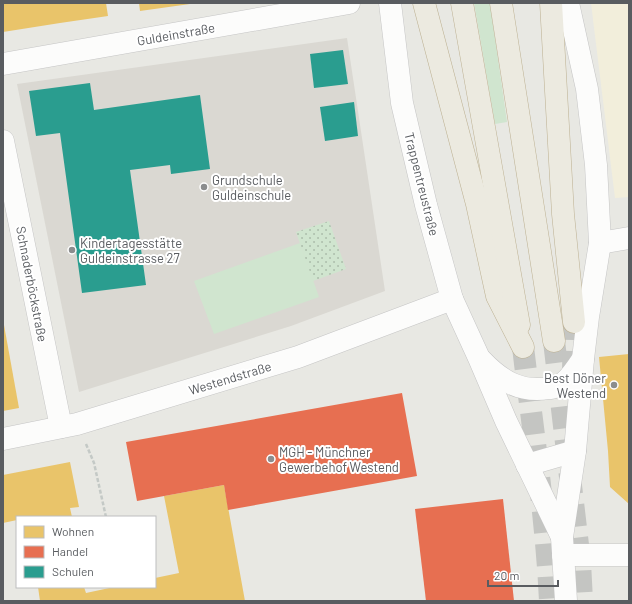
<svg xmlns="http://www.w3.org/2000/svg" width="632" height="604" viewBox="0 0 632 604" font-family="Barlow,sans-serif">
  <defs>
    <pattern id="park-dots" width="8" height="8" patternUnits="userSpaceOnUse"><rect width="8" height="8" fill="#d0e5cf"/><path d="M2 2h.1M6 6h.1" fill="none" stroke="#acbdab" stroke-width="1.8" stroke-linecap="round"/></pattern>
  </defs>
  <rect width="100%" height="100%" fill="#e8e8e3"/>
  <polygon fill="#f2eedb" points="591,3 629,3 629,197 615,198"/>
  <polygon fill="#dad8d2" points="347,38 385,291 291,326 79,392 17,84"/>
  <g fill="#d0e5cf">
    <polygon points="474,3 490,3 507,122 495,124"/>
    <polygon points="300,243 319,297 214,334 194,281"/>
  </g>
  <polygon fill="url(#park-dots)" points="329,221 346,269 313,281 296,232"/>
  <g fill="#e9c46a">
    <polygon points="3,3 106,3 108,16 60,23 3,32"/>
    <polygon points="139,3 190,3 190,4 140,11"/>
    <polygon points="3,325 4,325 19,408 3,411"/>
    <polygon points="629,354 629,504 610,487 608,451 599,357"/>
    <polygon points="70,462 79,507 70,508 72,517 17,517 17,520 3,523 3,475"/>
    <polygon points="224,485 245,601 40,601 38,587 84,587 86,593 114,587 155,587 155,578 179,573 164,496"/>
  </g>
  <g fill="#e76f51">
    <polygon points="402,393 417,476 228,510 224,485 137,501 126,442"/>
    <polygon points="503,499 514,601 426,601 415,509"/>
  </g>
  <g fill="#2a9d8f">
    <polygon points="343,50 348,84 314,88 310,54"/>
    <polygon points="90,83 94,110 200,95 210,169 171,174 170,165 130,170 146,285 82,293 60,133 36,136 29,91"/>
    <polygon points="354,102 358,136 325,141 320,107"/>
  </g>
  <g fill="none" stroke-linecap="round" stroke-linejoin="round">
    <g stroke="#c4c5c2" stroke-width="22" stroke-dasharray="22 11" stroke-linecap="butt">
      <polyline points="554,341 580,562 582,601"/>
      <path d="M 523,347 C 533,432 546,516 550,601"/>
      <polyline points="573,373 574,322"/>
    </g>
    <g stroke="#c5c5c5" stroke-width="23">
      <g id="minor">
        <polyline points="390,3 402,103 426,205 452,299 479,358 506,421 562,537"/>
        <polyline points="3,64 349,3"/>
        <polyline points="3,141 61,427"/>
        <polyline points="600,243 629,238"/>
        <path d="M 482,361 C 501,381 521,393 549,388 C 551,388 555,387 558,386 C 569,382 576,368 583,359"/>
        <polyline points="3,439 77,424 298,357 452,299"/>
        <polyline points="527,465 575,451"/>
        <polyline points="563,555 629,555"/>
        <polyline points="566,601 562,537 575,451 583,359 588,317 600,243 596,165 587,89 568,3"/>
      </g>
    </g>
    <g stroke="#bdb192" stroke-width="23">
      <g id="highway">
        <polyline points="424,3 477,204 497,296 523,347"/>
        <polyline points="462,3 519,325"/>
        <polyline points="501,3 554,341"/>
        <polyline points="551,3 563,214 574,322"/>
      </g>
    </g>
    <polyline stroke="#c4c9c6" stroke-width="2.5" stroke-dasharray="4 2" stroke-linecap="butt" points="86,444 94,463 106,517"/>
    <use href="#minor" stroke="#fcfcfb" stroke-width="22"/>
    <use href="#highway" stroke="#eceae0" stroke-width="22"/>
  </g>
  <g fill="#8b8d8e" stroke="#fff" stroke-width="1.5">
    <circle cx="204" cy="187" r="4"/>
    <circle cx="72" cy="250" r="4"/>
    <circle cx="614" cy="385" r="4"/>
    <circle cx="271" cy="459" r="4"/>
  </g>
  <g text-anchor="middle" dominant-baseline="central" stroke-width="4" stroke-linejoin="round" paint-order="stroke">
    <g font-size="13" fill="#595c60" stroke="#fff">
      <text transform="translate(176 34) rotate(-10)">Guldeinstraße</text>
      <text transform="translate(422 184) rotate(76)">Trappentreustraße</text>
      <text transform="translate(32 284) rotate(79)">Schnaderböckstraße</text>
      <text transform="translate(230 378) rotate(-17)">Westendstraße</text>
    </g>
    <g font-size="13" fill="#595c60" stroke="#fff" text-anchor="start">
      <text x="212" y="180">Grundschule<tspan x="212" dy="15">Guldeinschule</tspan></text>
      <text x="80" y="243">Kindertagesstätte<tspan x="80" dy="15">Guldeinstrasse 27</tspan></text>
      <text x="606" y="378" text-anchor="end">Best Döner<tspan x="606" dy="15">Westend</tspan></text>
      <text x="279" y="452">MGH - Münchner<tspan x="279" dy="15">Gewerbehof Westend</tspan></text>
    </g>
  </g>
  <rect width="632" height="604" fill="none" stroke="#595c60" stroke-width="8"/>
  <rect x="16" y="516" width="140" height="72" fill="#ffffff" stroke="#bdbebf"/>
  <rect x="24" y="526" width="20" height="12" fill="#e9c46a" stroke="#bdbebf"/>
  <text x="52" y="536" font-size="12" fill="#595c60">Wohnen</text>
  <rect x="24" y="546" width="20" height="12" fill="#e76f51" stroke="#bdbebf"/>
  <text x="52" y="556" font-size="12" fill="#595c60">Handel</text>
  <rect x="24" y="566" width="20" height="12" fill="#2a9d8f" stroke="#bdbebf"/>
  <text x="52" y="576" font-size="12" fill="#595c60">Schulen</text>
  <path d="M488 580v6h70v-6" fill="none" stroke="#595c60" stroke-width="2"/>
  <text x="494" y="580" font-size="12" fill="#595c60" stroke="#ffffff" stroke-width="3" paint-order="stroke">20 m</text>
</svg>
